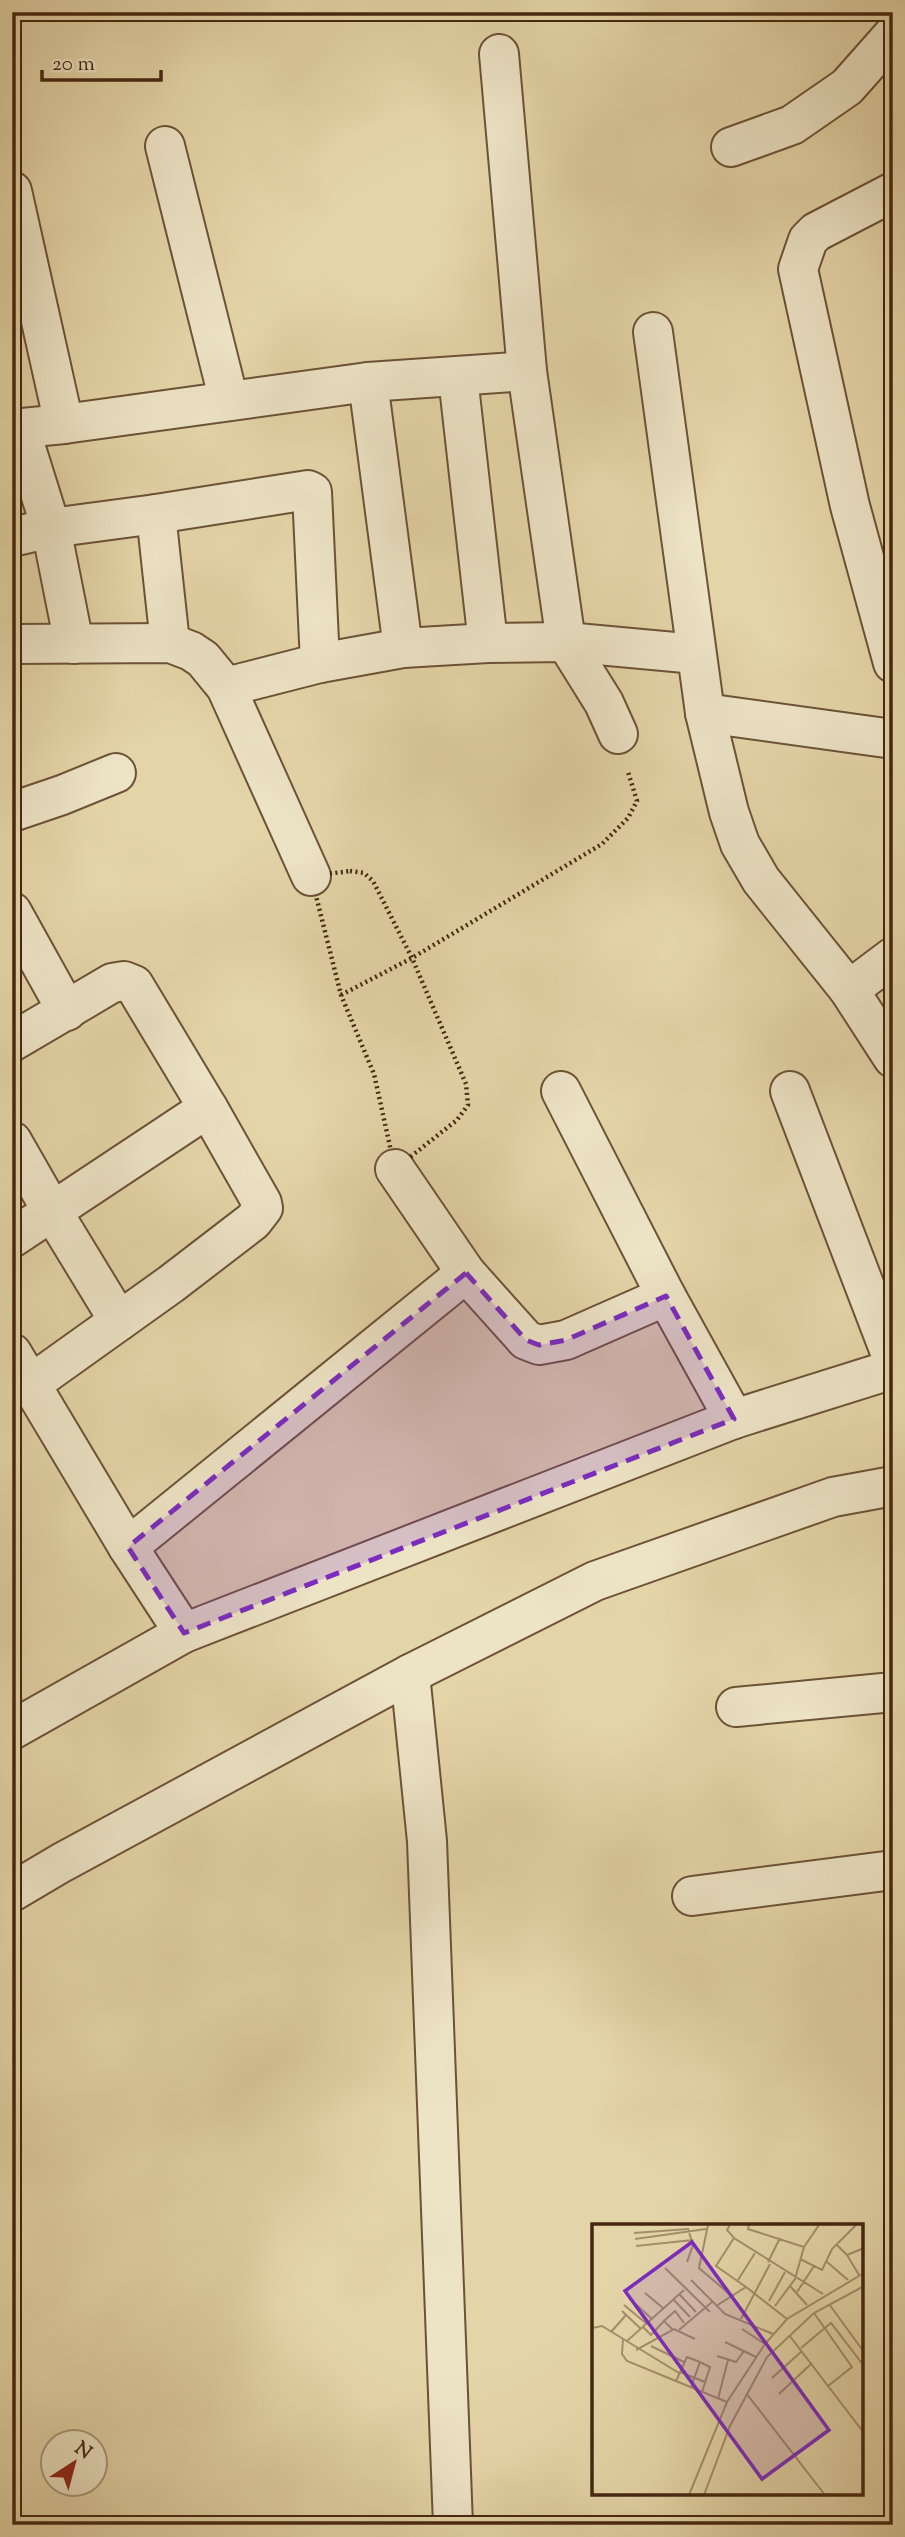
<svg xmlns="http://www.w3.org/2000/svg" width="905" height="2537" viewBox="0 0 905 2537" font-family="'Sorts Mill Goudy',serif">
  <rect width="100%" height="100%" fill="#e4d5a8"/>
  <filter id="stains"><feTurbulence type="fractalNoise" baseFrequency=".00286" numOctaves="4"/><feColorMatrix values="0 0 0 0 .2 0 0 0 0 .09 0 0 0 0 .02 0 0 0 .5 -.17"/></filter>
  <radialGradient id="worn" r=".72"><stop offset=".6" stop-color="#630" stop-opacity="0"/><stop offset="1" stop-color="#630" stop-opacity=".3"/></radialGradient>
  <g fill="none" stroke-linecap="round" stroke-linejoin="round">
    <g stroke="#6d5237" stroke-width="42">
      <g id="street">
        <polyline points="499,54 527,371 566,642 604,703 618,734"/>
        <polyline points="165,146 229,401"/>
        <polyline points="731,147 792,125 847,87 893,35"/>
        <polyline points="12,191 64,424"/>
        <polyline points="893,192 816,232 808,240 798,269 850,506 893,663"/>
        <polyline points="653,332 705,713 729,812 740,844 761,880 849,990 893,1058"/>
        <polyline points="458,377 488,643"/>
        <polyline points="368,382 403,648"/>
        <polyline points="12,429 64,424 368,382 527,371"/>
        <polyline points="20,429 51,528 74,644"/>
        <polyline points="156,514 308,490 312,492 320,663"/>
        <polyline points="12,537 51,528 156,514 170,643"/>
        <polyline points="12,644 170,643 191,651 203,659 226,687 311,876"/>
        <polyline points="226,687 320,663 403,648 488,643 566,642 696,654"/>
        <polyline points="705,713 893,739"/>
        <polyline points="12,812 62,795 116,773"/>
        <polyline points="12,912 67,1011"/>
        <polyline points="849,990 893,957"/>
        <polyline points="12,1042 112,983 124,981 134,985 208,1108 262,1203 263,1208 253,1221 171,1284 31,1384"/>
        <polyline points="561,1091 666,1296 734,1419"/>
        <polyline points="790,1091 893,1360"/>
        <polyline points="12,1141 52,1211 119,1321"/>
        <polyline points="395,1169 466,1273 526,1340 539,1345 566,1340 666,1296"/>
        <polyline points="12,1238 208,1108"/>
        <polyline points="12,1353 128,1547 184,1633"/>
        <polyline points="128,1547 466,1273"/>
        <polyline points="410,1674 427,1841 453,2525"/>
        <polyline points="736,1707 893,1692"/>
        <polyline points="12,1730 184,1633 734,1419 893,1369"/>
        <polyline points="12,1892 61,1863 410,1674 595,1581 833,1497 893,1486"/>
        <polyline points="692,1896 893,1870"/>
      </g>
    </g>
    <g stroke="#452711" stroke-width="4.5" stroke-dasharray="2 3.5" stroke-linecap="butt">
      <polygon points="350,871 364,873 373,881 412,958 466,1084 468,1105 457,1120 395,1169 374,1074 341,995 311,876"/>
      <polyline points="341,995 412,958 602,844 628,818 637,801 628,772"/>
    </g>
    <use href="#street" stroke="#ede4c6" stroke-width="38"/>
  </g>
  <path fill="#7b2cbf" fill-opacity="0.2" stroke="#7b2cbf" stroke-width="5" stroke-dasharray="14 9" stroke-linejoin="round" d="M 466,1273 L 526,1340 L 539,1345 L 566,1340 L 666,1296 L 734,1419 L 184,1633 L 128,1547 Z"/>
  <g transform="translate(592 2224)">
    <rect width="271" height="271" fill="#e4d5a8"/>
    <path fill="none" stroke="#a48f6c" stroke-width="2" d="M 116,1 L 107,44 L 141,73M 138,1 L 135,6 L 142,14 L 231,70M 157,1 L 156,5 L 212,23M 42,9 L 96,5 L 101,21 L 95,38M 142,14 L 124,42 L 154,63M 43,15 L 114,5M 244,20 L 255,31 L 272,24M 44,22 L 101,16M 255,31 L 267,51M 208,35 L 230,46 L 240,25 L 264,1M 176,38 L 188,14M 235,38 L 256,56M 73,44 L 118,88M 99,56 L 133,90 L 181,110M 146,56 L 163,29M 198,62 L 215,81M 205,68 L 222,42M 53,69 L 71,84M 87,70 L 104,88M 37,74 L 60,95M 81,75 L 98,93M 177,77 L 193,48M 237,80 L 272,128M 32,81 L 55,100M 124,82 L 154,63 L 195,95M 183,82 L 203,55 L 212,23 L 227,1M 30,87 L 49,105M 222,89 L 260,143 L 236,162M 149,95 L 178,40M 72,97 L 83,87 L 92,99M 51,103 L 59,111 L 72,97 L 80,105M 0,104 L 10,102 L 87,149M 150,105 L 173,120M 87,106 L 120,78M 19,108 L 34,91M 197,111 L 272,209M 31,115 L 30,130 L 35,137 L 135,178M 35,117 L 92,66M 133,118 L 164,133M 59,122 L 92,138M 209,124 L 239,99 L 272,142M 44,126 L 82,105 L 103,115M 125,132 L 144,138 L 152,127M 88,148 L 113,158M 180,154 L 210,127M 84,157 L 95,133 L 108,138 L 118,143 L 110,168M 99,163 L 108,138M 154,169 L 233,271M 187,170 L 220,139M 126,175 L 136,136M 97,271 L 135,178 L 173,120 L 195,95 L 272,49M 112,271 L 138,202 L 175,133 L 222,89 L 272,62"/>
    <path fill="#7b2cbf" fill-opacity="0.15" stroke="#7b2cbf" stroke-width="3.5" d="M 100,18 L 237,206 L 170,255 L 33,67 Z"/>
    <rect width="271" height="271" fill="none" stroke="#452711" stroke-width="3.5"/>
  </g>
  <rect width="905" height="2537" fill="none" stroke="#e4d5a8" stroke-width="42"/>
  <rect x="14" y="14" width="877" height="2509" fill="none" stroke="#452711" stroke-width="3.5"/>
  <rect x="21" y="21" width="863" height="2495" fill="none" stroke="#452711" stroke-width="2"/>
  <g transform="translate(74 2463) rotate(36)"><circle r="33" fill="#ede4c6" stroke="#aa987e" stroke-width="2"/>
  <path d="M0-5L12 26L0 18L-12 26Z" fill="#8f2418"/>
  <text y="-10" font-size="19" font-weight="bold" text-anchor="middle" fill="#452711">N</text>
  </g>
  <path d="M42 70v10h119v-10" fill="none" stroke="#452711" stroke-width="3.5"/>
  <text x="52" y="70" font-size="21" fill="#452711" stroke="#ede4c6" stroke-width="5" paint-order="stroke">20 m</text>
  <rect width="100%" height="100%" filter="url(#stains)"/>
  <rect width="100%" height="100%" fill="url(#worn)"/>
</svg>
